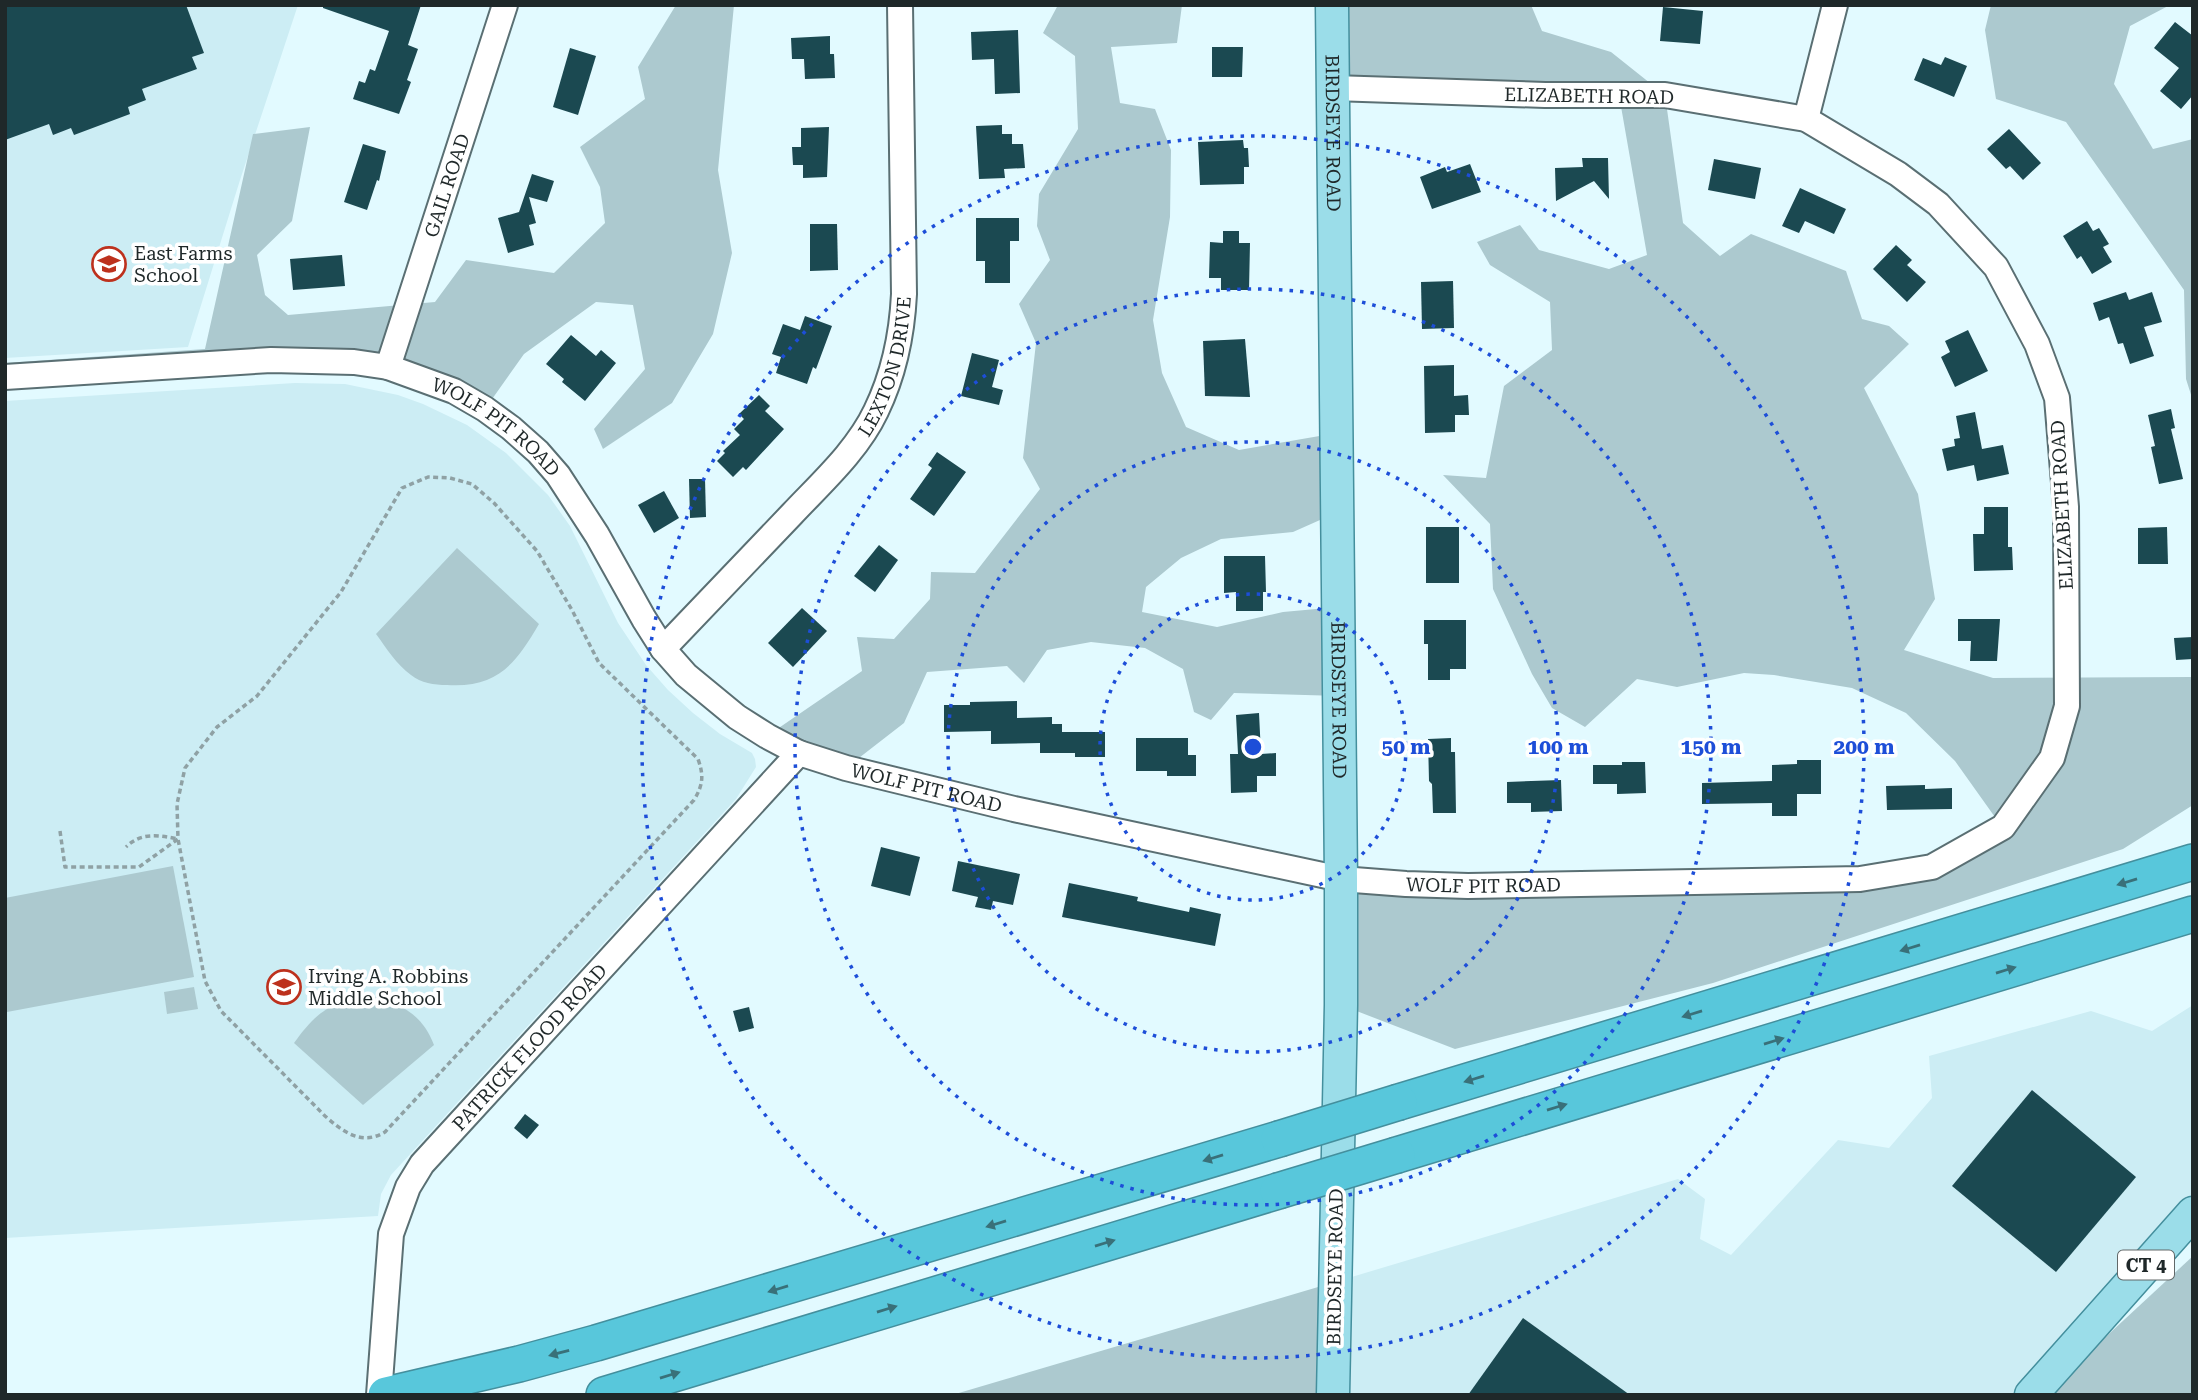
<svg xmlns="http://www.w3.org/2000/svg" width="2198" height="1400" viewBox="0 0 2198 1400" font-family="'Roboto Serif',serif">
  <rect width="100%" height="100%" fill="#e2faff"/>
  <g fill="#ccedf4">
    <polygon points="5,5 298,5 240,180 188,347 5,358"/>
    <polygon points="295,383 345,384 398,395 423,404 467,425 506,453 548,495 570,526 618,623 646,665 668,690 693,713 720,734 752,753 755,759 756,767 736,799 391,1175 381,1194 378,1216 5,1238 5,401"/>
    <polygon points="2193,1005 2193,1212 2032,1395 1333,1395 1335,1282 1678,1179 1705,1199 1700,1239 1731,1255 1838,1140 1889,1148 1932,1098 1929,1056 2091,1011 2152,1031"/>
  </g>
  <g fill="#acc9cf">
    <polygon points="676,5 734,5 718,170 732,253 713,334 672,403 603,449 594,429 645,369 633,305 596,302 524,354 485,409 388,367 5,377 5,363 205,349 253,134 310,127 292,221 257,255 265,295 288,315 435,302 466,260 554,273 605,223 600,187 580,147 645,99 638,67"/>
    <polygon points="1058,5 1182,5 1177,43 1111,47 1120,103 1155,109 1171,150 1170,217 1153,320 1162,373 1186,427 1239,450 1337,433 1338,512 1293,532 1221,539 1181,558 1146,587 1142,612 1217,627 1283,612 1338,607 1340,696 1234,693 1211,720 1194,712 1183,669 1145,648 1091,642 1047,650 1024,683 1007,666 927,672 904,723 846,768 767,736 862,671 857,637 894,639 930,599 931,572 975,573 1040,489 1023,458 1036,343 1019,304 1050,260 1037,226 1039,194 1078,129 1075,56 1043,33"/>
    <polygon points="1332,5 1531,5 1542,31 1611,52 1665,95 1683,223 1720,256 1751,234 1846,271 1862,319 1889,326 1909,344 1864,388 1918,494 1935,599 1904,650 1993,678 2193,677 2193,805 2123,849 1713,983 1455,1049 1341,1005 1341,879 1932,867 2002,827 1955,761 1906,713 1852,688 1774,675 1744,673 1677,687 1637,679 1585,727 1552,708 1532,674 1493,589 1490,524 1443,475 1486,478 1504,386 1552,350 1550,302 1490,265 1477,242 1520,225 1539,250 1609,269 1647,255 1619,95 1333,88"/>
    <polygon points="1991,5 2170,5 2130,26 2114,84 2153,149 2193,139 2193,401 2186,379 2184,290 2066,122 1996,99 1985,30"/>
    <path d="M 457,548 L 539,624 C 515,665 497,688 447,685 C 434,685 421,683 411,675 C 396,664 387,649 376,634 Z"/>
    <polygon points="173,866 194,977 7,1012 5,1000 5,898"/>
    <polygon points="194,987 198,1009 167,1014 164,992"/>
    <path d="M 370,995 C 401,1005 421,1012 434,1045 L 363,1105 L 294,1043 C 318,1010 330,1003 370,995 Z"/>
    <polygon points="2193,1256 2193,1395 2043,1395"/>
    <polygon points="1335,1282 1333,1395 952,1395"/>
  </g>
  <g fill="#1b4951">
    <polygon points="5,5 186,5 204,53 192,57 197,69 142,89 146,100 128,107 130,114 74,135 71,128 53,135 49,124 5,140"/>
    <polygon points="323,5 421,5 408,45 418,49 407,80 411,82 399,114 353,99 359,81 365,83 370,69 375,71 389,31 323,8"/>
    <polygon points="1663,7 1703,11 1700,44 1660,41"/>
    <polygon points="2175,22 2193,36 2193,95 2181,109 2160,91 2179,68 2154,48"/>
    <polygon points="1018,30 1020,93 995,94 994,59 972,60 971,32"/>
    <polygon points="830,36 830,54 834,54 835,78 805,79 804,59 792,59 791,38"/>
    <polygon points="1212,47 1243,47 1242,77 1212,77"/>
    <polygon points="570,48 596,56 578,115 553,107"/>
    <polygon points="1945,57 1967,66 1954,97 1914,80 1923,58 1941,65"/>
    <polygon points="1002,125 1002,134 1012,134 1012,144 1023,144 1025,168 1004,169 1005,178 979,179 976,126"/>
    <polygon points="829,127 827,177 803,178 803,165 793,165 792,147 801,147 801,128"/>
    <polygon points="2009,129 2041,163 2023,180 2010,166 2006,169 1987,149"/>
    <polygon points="1243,140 1244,148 1248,148 1249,167 1244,167 1244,184 1200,185 1198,142"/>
    <polygon points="363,144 386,151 379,181 377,180 367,210 344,202"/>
    <polygon points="1582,158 1608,158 1609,199 1594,181 1556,201 1555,168 1583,167"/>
    <polygon points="1714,159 1761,168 1755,199 1708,190"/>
    <polygon points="1470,164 1481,192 1432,209 1420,177 1445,167 1447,172"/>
    <polygon points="532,174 554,181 547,202 529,197 536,223 529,225 534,245 508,253 498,218 519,212"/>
    <polygon points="1800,188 1846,209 1834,234 1805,221 1799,233 1782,226"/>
    <polygon points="976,218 1019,218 1019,241 1010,241 1010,283 985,283 985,261 976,261"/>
    <polygon points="2087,221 2093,231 2099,228 2109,244 2103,247 2112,262 2092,274 2081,256 2077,259 2063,236"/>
    <polygon points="810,224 837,224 838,270 810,271"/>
    <polygon points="1223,231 1239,231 1239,243 1250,243 1249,290 1221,290 1221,278 1209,278 1210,242 1223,243"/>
    <polygon points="1896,245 1912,260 1907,265 1926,282 1907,302 1873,269"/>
    <polygon points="342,255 345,286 293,290 290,259"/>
    <polygon points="1453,281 1454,328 1422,329 1421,282"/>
    <polygon points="2126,292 2129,300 2152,292 2162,322 2144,327 2154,356 2130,364 2123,343 2118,344 2109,317 2099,321 2093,303"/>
    <polygon points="805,316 832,326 816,369 813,367 807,384 776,373 781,357 772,354 783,324 800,330"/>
    <polygon points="1968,330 1988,371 1955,387 1941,357 1950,352 1945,341"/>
    <polygon points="571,335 596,356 601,350 616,363 585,401 562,382 564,379 546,364"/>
    <polygon points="1245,339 1250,397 1205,396 1203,341"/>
    <polygon points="972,353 999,360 992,387 1003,390 999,405 961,396"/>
    <polygon points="1454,365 1454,396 1468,395 1469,415 1455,415 1455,432 1425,433 1424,366"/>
    <polygon points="759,395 770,406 765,411 784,429 746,470 743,467 733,477 717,461 725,453 723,451 740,435 734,429 744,419 739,414"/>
    <polygon points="2171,409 2175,428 2171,429 2183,479 2159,484 2151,447 2155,446 2148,415"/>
    <polygon points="1975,412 1982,449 2003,445 2009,474 1977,481 1974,465 1947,471 1942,449 1955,446 1954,439 1960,438 1956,416"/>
    <polygon points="937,452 966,472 934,516 910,499 932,468 928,465"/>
    <polygon points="689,479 705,479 706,517 690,518"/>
    <polygon points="664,491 679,518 654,533 638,505"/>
    <polygon points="1984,507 2008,507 2008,547 2012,547 2013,570 1974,571 1973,534 1984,534"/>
    <rect x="1426" y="527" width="33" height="56"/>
    <polygon points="2167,527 2168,564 2138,564 2138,528"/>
    <polygon points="879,545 898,560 875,592 854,576"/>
    <polygon points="1224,556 1265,556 1266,592 1263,592 1263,611 1236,611 1236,592 1224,593"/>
    <polygon points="802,608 827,631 793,667 768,643"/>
    <polygon points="1958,619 2000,619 1997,661 1970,661 1971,641 1958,641"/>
    <polygon points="1424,620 1466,620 1466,669 1450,669 1450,680 1428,680 1428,644 1424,644"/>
    <polygon points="2193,637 2193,659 2176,660 2174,638"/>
    <polygon points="1017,701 1017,718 1052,717 1052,724 1062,724 1062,732 1105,732 1105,757 1075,757 1075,753 1040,753 1040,743 991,744 991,731 944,732 944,705 970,705 970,702"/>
    <polygon points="1259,713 1261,754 1276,753 1276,776 1257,776 1257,792 1231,793 1230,754 1238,754 1236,715"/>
    <polygon points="1136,738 1188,738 1188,755 1196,755 1196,776 1167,776 1167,771 1136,771"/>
    <polygon points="1451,738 1451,752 1455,752 1456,813 1433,813 1432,784 1429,781 1428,739"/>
    <polygon points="1797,760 1821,760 1821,794 1797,794 1797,816 1772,816 1772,803 1702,804 1702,783 1772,781 1772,765 1797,764"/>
    <polygon points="1622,762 1645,762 1646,793 1617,794 1617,784 1593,784 1593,765 1622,765"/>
    <polygon points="1561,780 1562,811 1531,812 1531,803 1507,803 1507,782"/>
    <polygon points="1925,785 1925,789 1952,788 1952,809 1887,810 1886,786"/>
    <polygon points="881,847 920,857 910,896 871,886"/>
    <polygon points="958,861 1020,874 1013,905 993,901 991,910 975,907 978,897 952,891"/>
    <polygon points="1069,883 1138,897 1137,901 1189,912 1190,907 1221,914 1215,946 1062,917"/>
    <polygon points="749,1007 754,1028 739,1032 733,1011"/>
    <polygon points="2032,1090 2136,1177 2056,1272 1952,1186"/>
    <polygon points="525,1114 539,1125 527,1139 514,1128"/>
    <polygon points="1523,1318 1630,1395 1468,1395"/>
  </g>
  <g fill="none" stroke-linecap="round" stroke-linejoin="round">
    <g stroke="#5a6f73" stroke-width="28">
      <g id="minor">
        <polyline points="1806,119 1835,5"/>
        <path id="s1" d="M 388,367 L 505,5"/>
        <path id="s2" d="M 5,377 L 271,360 L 354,362 L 388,367 L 454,391 L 485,409 L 511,428 L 538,452 L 558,475 L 597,535 L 644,619 L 663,649 L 686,675 L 737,717 L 767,736 L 799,753 L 846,768 L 1014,809 L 1341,879 L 1406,884 L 1468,886 L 1860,879 L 1932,867 L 2003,827 L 2052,758 L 2067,706 L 2066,507 L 2057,398 L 2037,344 L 1996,267 L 1938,204 L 1898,174 L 1806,119 L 1665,95 L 1545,95 L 1333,88"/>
        <path id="s3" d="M 663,649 C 706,604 749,559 792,514 C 821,483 857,451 876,411 C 894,374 902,335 904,294 L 900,5"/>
        <path id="s4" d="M 379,1395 L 391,1234 L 408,1187 L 422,1164 L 799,753"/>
      </g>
    </g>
    <g stroke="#448f9d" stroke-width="35">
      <g id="major">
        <path id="s5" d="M 1332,5 L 1341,879 L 1341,1005 L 1333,1395"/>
        <polyline points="2031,1395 2193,1213"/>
      </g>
    </g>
    <g stroke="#448f9d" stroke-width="38">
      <g id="highway">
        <polyline points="1399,1102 2193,862"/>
        <polyline points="1397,1155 2193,914"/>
        <polyline points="386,1395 519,1364 596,1343 1279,1139"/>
        <polyline points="604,1395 1278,1191"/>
      </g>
    </g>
    <path stroke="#8fa1a4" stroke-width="3.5" stroke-dasharray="5 3.5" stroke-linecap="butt" d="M 60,831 L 65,867 L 139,867 L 178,839 L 177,804 L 185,768 L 217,727 L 257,696 L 341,592 L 402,488 L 428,477 L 450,478 L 472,484 L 494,503 L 537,551 L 572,610 L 599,663 L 698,759 C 704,776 703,785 694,800 L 385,1132 C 362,1146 343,1132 325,1116 L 221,1011 L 205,981 L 178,839 C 159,835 141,832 126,847"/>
    <use href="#minor" stroke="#fff" stroke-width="24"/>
    <use href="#major" stroke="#9bdde9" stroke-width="32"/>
    <use href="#highway" stroke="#58c7db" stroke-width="35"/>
    <g stroke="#448f9d" stroke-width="38" stroke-linecap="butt">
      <g id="highway-bridge">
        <polyline points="1279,1139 1399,1102"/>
        <polyline points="1278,1191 1397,1155"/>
      </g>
    </g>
    <use href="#highway-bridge" stroke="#58c7db" stroke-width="35"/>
  </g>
  <defs><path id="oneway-solid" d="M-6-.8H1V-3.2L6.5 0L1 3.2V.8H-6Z" transform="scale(1.75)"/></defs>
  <g fill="#397079">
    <use href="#oneway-solid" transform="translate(2127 882) rotate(163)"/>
    <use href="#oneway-solid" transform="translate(1910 948) rotate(163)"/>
    <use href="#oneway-solid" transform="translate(2006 970) rotate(-17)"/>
    <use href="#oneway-solid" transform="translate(1692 1014) rotate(163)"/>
    <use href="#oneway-solid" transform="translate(1774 1041) rotate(-17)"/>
    <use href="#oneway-solid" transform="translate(1474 1079) rotate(163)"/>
    <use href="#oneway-solid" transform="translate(1557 1107) rotate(-17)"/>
    <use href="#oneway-solid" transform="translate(1213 1158) rotate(163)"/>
    <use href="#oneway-solid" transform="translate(996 1224) rotate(163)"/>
    <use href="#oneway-solid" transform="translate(1105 1243) rotate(-17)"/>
    <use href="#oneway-solid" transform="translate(778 1289) rotate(163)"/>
    <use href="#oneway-solid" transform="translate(887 1309) rotate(-17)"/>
    <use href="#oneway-solid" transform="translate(559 1353) rotate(165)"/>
    <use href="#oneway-solid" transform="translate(670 1375) rotate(-17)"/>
  </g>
  <g fill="none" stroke="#1d4ed8" stroke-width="3.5" stroke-dasharray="3.5 7">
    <circle cx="1253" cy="747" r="153"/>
    <circle cx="1253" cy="747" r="305"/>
    <circle cx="1253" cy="747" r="458"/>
    <circle cx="1253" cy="747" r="611"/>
  </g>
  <defs>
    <g id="school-ring" transform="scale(1.75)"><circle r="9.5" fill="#fff" stroke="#bd311d" stroke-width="1.5"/><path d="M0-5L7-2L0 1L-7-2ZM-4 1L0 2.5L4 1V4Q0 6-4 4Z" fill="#bd311d"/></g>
  </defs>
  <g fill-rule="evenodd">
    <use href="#school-ring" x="109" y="264"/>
    <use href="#school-ring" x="284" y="987"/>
  </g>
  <g text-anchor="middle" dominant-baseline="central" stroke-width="7" stroke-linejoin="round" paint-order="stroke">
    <rect fill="#fff" stroke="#626869" stroke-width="2" x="2118" y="1250.5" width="56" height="29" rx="5"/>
    <g font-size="18" font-weight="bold" fill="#1f2829">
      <text x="2146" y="1265">CT 4</text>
    </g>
    <g font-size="19" fill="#1f2829" stroke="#fff">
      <text transform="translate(1589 96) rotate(1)">ELIZABETH ROAD</text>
      <text stroke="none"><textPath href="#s5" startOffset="128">BIRDSEYE ROAD</textPath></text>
      <text stroke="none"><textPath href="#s1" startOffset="191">GAIL ROAD</textPath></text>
      <text stroke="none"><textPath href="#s3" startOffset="366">LEXTON DRIVE</textPath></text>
      <text stroke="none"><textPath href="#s2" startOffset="509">WOLF PIT ROAD</textPath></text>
      <text transform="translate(2062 505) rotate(-93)">ELIZABETH ROAD</text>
      <text stroke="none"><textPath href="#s5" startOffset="695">BIRDSEYE ROAD</textPath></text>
      <text stroke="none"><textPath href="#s2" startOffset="1097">WOLF PIT ROAD</textPath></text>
      <text stroke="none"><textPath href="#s2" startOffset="1664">WOLF PIT ROAD</textPath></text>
      <text stroke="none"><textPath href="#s4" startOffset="397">PATRICK FLOOD ROAD</textPath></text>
      <text transform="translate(1335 1267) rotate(-89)">BIRDSEYE ROAD</text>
    </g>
    <g font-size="19" fill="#1f2829" stroke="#fff" text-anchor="start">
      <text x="134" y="253">East Farms<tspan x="134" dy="22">School</tspan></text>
      <text x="308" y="976">Irving A. Robbins<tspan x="308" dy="22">Middle School</tspan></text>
    </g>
  </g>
  <circle cx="1253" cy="747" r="10" fill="#1d4ed8" stroke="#fff" stroke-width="3.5"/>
  <g font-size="21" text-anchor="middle" font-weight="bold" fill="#1d4ed8" stroke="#fff" stroke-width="7" stroke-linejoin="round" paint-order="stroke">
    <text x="1406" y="754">50 m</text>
    <text x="1558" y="754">100 m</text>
    <text x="1711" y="754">150 m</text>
    <text x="1864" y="754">200 m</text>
  </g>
  <rect width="2198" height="1400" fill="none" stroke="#1f2829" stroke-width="14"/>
</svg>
